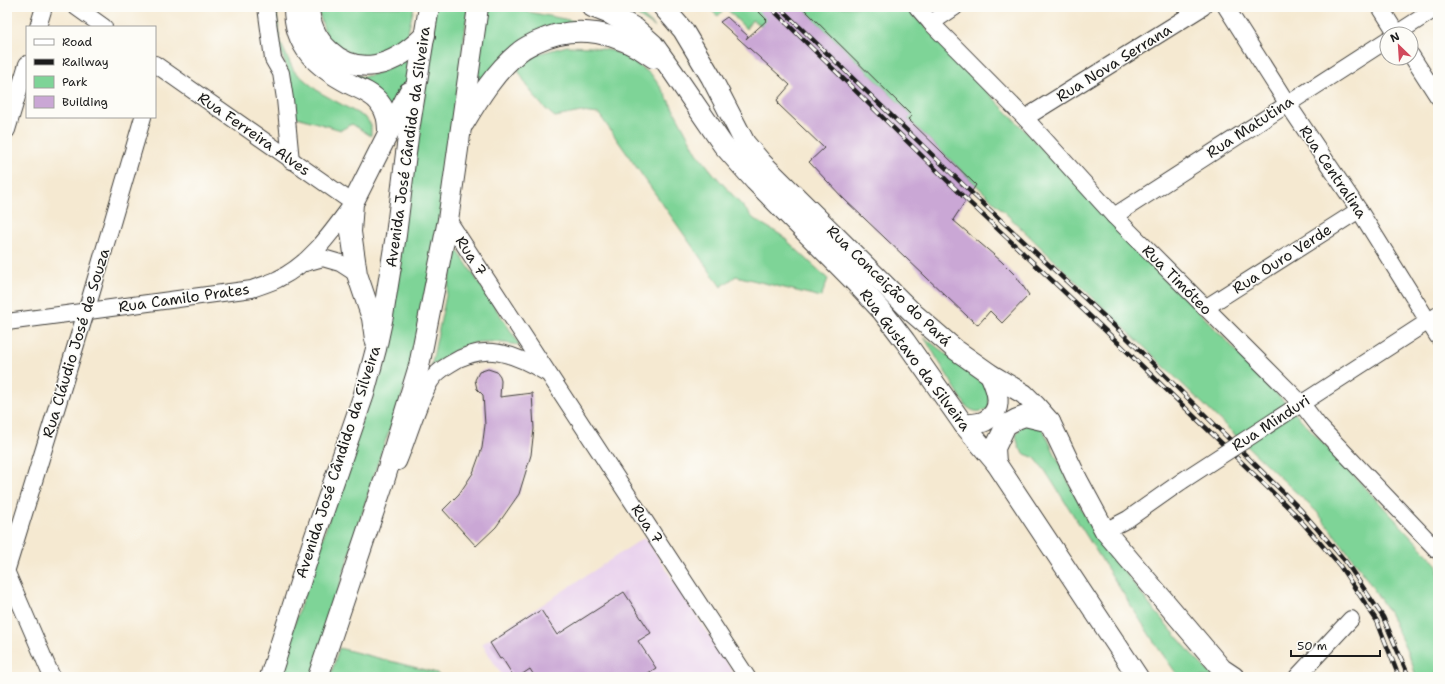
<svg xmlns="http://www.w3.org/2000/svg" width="1445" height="684" viewBox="0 0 1445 684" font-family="'Shantell Sans',sans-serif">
  <rect width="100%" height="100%" fill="#fdfcf7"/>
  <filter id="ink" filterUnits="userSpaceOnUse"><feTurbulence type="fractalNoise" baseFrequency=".025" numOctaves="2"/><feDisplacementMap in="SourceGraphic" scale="8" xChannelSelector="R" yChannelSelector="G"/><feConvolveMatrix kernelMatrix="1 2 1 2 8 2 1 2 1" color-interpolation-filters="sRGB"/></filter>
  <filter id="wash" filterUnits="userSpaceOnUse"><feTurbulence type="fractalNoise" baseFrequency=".012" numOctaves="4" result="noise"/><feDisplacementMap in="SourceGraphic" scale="16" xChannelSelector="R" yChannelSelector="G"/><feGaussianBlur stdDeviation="0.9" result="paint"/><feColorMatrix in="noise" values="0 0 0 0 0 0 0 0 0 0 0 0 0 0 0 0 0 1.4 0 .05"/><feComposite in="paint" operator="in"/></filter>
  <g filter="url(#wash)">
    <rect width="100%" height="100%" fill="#f5e9d1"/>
    <polygon fill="#e9d2ed" points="645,537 736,677 503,677 482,644"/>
    <g fill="#7ed497" stroke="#4d785a">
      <polygon points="273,7 278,7 277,16 280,42 294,71 319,92 366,118 371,125 371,136 352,124 341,130 290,115 287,69 278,43"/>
      <polygon points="317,7 414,7 406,41 397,51 366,61 328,42"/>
      <polygon points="435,7 468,7 438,235 412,367 378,462 312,677 277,677 369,397"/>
      <polygon points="483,7 504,7 599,26 561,28 468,99"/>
      <polygon points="624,7 633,7 655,27"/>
      <polygon points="707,7 755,7 772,24 768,29 752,20 746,29 726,8 718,16"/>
      <polygon points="806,7 906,7 1225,339 1438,565 1438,677 1416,677 1412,663 1390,614 1359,567 1317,512 1232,432 908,119 911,115 805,10"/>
      <path d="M 567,46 L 592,47 L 613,51 L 629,59 L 651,74 L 664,92 L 697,153 L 713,173 L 754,219 L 781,235 L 828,279 L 821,297 L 736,276 L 721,287 L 599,114 L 581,112 L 555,117 C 539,105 527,87 518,70 L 526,57 Z"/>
      <polygon points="416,55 415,63 392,121 354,82 344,69 362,77 375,74"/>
      <path d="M 456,248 L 520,345 C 508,344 495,341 483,342 C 464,342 446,356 431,367 Z"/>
      <path d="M 924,337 L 989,388 L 989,408 C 980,413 974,413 966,406 Z"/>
      <polygon points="1039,421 1090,526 1149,604 1195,658 1214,677 1179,677 1156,645 1046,472 1035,458 1025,454 1019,448 1016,435 1021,426"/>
      <polygon points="339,648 437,673 440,677 330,677"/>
    </g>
    <g id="blocks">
      <g fill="#caa7d5">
        <polygon points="754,7 802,7 912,116 908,119 976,185 953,220 1001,261 1016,276 1029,295 1002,323 990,311 978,325 967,316 844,199 809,162 824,148 778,104 779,103 777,100 790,85 720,22 727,17 748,36 746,39 767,20"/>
        <polygon points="488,369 497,372 500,376 501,381 500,397 532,393 534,429 531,455 519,494 496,527 476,546 443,510 459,494 473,473 482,448 485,425 483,395 477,389 475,380 479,372"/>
        <polygon points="624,592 651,633 638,641 656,668 642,677 535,677 530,669 518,677 514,677 502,658 500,659 490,643 541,610 557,635"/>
      </g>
    </g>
  </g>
  <g filter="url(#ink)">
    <use href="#blocks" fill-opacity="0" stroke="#3d3b37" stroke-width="1"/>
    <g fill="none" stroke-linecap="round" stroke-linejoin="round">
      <g stroke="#3d3b37" stroke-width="18">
        <g id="minor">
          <polyline points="76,7 104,27"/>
          <polyline points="266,7 273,59 281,73 285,99 291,161"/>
          <polyline points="917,7 931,23 1025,118 1114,216 1301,403 1318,425 1438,551"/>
          <polyline points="1226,7 1287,103 1359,210 1438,337"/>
          <polyline points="1380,7 1397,34"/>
          <polyline points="931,23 955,7"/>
          <polyline points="38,27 44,7"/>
          <polyline points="1396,34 1438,7"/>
          <polyline points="1411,55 1438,97"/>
          <polyline points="1025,118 1203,7"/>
          <polyline points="7,130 27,64"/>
          <polyline points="1114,216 1387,40"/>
          <path d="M 448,220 C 547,373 648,524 747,677"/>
          <polyline points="305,263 323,258 340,263 357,274"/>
          <polyline points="1205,308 1359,210"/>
          <path d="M 7,322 L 252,289 C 260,286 270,283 278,279 C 310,264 332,232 353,203 L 155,64"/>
          <polyline points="1293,409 1438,315"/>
          <path d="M 398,462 C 409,436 416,407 430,382 C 435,374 443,368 450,364 C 484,342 513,353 545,372"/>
          <polyline points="1105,531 1128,519 1182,481"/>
          <polyline points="7,569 86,312 143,117"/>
          <polyline points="7,573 52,677"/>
          <polyline points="1297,677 1351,619"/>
        </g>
      </g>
      <g stroke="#3d3b37" stroke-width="22">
        <g id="major">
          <path d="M 294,7 C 294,47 317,67 350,84 C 360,89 372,93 379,102 C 387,112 388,121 388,133"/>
          <path d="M 309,7 C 310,40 340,71 375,65 C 395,62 411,49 425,35"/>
          <polyline points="592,7 610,14 635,28 653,44 673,72 723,145 755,181 855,282 882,311 905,341 964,425 996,463 1138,677"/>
          <polyline points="663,7 683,30 711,77 745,143 762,163 912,312 956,350 990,374 1024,394 1036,406 1050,422 1077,479 1105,531 1222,669 1234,677"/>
          <path d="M 464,123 C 479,98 495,72 518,53 C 523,48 530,45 536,42 C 577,22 619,33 654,58"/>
          <polyline points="375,339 372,318 357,274 351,232 353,203 409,92"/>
          <path d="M 964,425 C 970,424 979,424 985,421 C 1005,410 997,390 990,374"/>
          <polyline points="996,463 995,448 1006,425 1017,419 1025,416 1050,422"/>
          <polyline points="270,677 313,542 364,394 376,349 383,316 396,235 408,137 429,7"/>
          <polyline points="318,677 384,481 419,366 448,220 478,7"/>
        </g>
      </g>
      <use href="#minor" stroke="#fff" stroke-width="16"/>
      <use href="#major" stroke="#fff" stroke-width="20"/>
      <g stroke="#1c1c1c" stroke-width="4.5">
        <g id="rail">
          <polyline points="770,7 969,202 1111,336 1294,513 1340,566 1377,621 1399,677"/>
          <polyline points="779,7 976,197 1120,331 1300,509 1346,562 1383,617 1409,677"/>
        </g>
      </g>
      <use href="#rail" stroke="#fdfcf7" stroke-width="3" stroke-dasharray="9" stroke-linecap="butt"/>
      <g stroke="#3d3b37" stroke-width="18" stroke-linecap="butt">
        <polyline id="minor-bridge" points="1182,481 1291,410"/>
      </g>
      <use href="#minor-bridge" stroke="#fff" stroke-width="16"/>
    </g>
  </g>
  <g text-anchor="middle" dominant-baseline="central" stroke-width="3" stroke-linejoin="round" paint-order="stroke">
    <g font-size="15" fill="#1c1c1c" stroke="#fdfcf7">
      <text transform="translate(1114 63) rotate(-32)">Rua Nova Serrana</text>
      <text transform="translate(1250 127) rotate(-33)">Rua Matutina</text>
      <text transform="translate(254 134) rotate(35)">Rua Ferreira Alves</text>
      <text transform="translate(408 147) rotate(-82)">Avenida José Cândido da Silveira</text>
      <text transform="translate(1333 172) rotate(56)">Rua Centralina</text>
      <text transform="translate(471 256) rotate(57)">Rua 7</text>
      <text transform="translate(1282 259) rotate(-33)">Rua Ouro Verde</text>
      <text transform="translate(1177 280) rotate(45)">Rua Timóteo</text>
      <text transform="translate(889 286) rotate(44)">Rua Conceição do Pará</text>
      <text transform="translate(184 298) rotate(-8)">Rua Camilo Prates</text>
      <text transform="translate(76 343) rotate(-73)">Rua Cláudio José de Souza</text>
      <text transform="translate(915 360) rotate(53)">Rua Gustavo da Silveira</text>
      <text transform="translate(1271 423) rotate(-33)">Rua Minduri</text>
      <text transform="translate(338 462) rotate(-72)">Avenida José Cândido da Silveira</text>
      <text transform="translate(647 524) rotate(56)">Rua 7</text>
    </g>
  </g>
  <rect width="1445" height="684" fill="none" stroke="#fdfcf7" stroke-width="24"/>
  <rect x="26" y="26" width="130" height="92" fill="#fdfcf7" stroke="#a3a29f"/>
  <rect x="34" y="39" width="20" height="6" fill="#ffffff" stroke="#a3a29f"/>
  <text x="62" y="46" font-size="12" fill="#1c1c1c">Road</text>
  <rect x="34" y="59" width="20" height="6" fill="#1c1c1c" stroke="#a3a29f"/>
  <text x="62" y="66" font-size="12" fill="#1c1c1c">Railway</text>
  <rect x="34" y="76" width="20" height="12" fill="#7ed497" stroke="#a3a29f"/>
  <text x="62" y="86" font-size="12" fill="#1c1c1c">Park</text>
  <rect x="34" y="96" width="20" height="12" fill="#caa7d5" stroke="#a3a29f"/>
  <text x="62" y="106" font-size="12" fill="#1c1c1c">Building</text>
  <g transform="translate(1399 46) rotate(335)"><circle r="19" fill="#fdfcf7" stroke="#a3a29f"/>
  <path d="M0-3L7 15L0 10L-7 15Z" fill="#d1495b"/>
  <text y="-6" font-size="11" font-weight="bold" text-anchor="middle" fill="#1c1c1c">N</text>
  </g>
  <path d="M1291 650v6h89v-6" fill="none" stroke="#1c1c1c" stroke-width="2"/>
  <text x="1297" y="650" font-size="12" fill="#1c1c1c" stroke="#fdfcf7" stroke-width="3" paint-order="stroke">50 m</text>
</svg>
